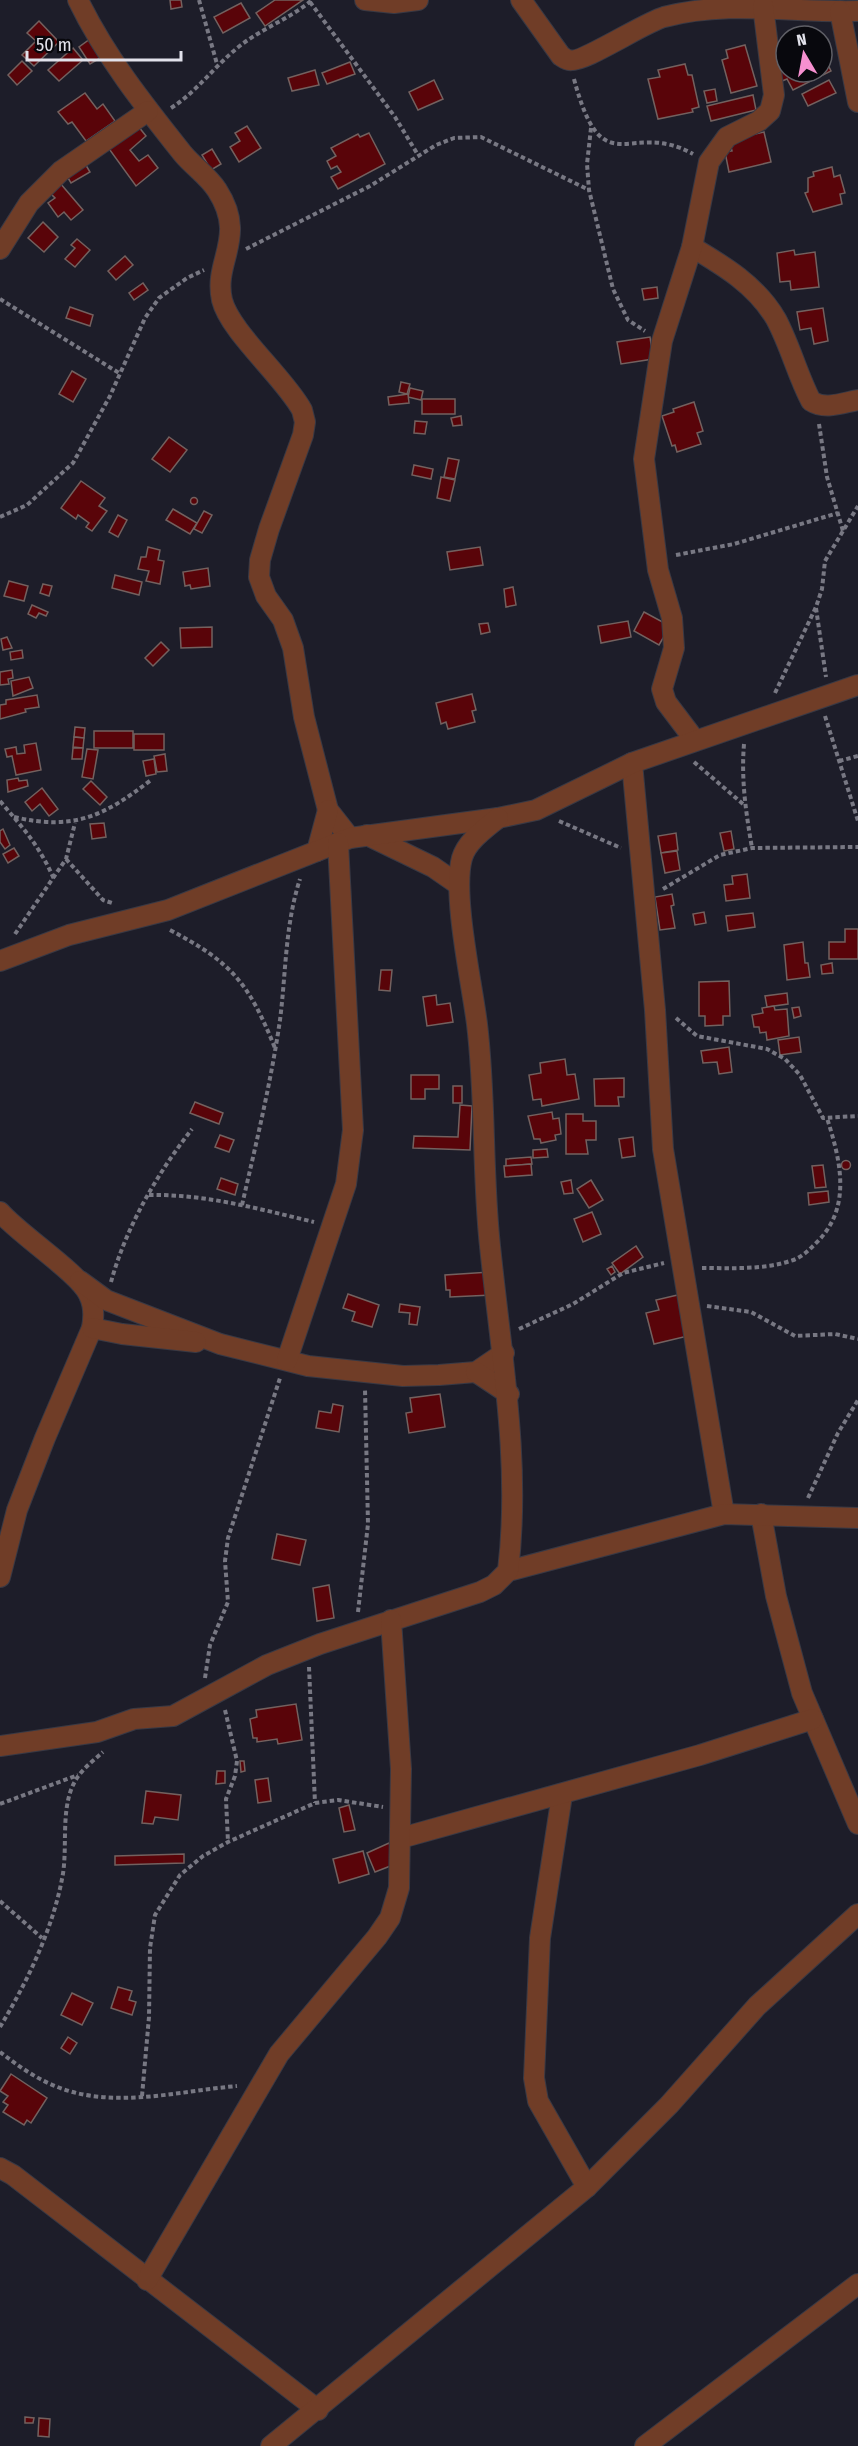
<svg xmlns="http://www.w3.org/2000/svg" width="858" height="2446" viewBox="0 0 858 2446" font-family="'Fira Sans Condensed',sans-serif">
  <rect width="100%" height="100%" fill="#1d1d29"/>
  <g fill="#590409" stroke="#73615f" stroke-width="1.5">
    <polygon points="170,0 181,0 182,7 171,9"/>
    <polygon points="275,0 303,0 265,26 256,13"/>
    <polygon points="241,3 250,18 223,33 214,17"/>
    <polygon points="39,21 59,42 34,66 22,55 36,41 27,33"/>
    <polygon points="90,39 102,57 90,64 79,47"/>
    <polygon points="745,45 757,86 731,93 722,60 728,58 726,50"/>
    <polygon points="73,48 83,60 59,81 48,70"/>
    <polygon points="823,55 831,71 793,90 787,79 782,81 774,66 786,60 786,72 822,72"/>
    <polygon points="22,61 32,71 17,85 8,75"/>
    <polygon points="350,62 355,74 327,84 322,73"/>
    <polygon points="685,64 688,75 692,75 699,107 692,109 693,112 658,119 648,79 660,77 658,70"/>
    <polygon points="315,70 319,85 292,91 288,78"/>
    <polygon points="434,80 443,99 418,110 409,92"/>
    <polygon points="829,80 836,93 808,106 802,94"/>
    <polygon points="715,89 717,101 707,103 704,91"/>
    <polygon points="85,93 97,109 103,104 115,121 86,141 72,122 68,124 58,112"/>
    <polygon points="753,95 756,110 711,121 707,106"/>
    <polygon points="138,126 146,136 130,150 139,161 148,155 158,168 136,186 107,146"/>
    <polygon points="247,126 261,148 239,162 230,147 240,141 235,133"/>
    <polygon points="764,132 771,162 729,172 725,152 732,151 729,140"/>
    <polygon points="369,133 385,164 338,189 331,177 341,172 337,166 331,169 327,161 336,156 331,148 358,134 360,137"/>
    <polygon points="212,149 221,164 211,170 202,155"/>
    <polygon points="84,162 90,172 71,183 65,173"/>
    <polygon points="832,167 834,177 840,175 845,193 840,194 842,204 813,212 805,193 808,192 808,178 814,176 813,172"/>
    <polygon points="60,183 83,210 71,220 64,212 58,217 48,203 55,198 49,192"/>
    <polygon points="43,222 58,237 44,252 28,238"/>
    <polygon points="77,239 90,250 75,267 65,259 75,248 71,245"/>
    <polygon points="794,250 795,255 815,252 819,287 791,290 790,281 780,282 777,253"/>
    <polygon points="125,256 133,265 116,280 108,271"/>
    <polygon points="143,283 148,290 134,300 129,293"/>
    <polygon points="657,287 658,298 644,300 642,289"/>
    <polygon points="70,307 93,315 90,326 66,318"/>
    <polygon points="823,308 828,341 814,344 811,328 800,330 797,312"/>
    <polygon points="650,337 653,359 621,364 617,342"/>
    <polygon points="72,371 86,379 73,402 59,394"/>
    <polygon points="401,382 410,384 407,394 399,392"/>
    <polygon points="410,388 423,391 421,400 408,397"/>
    <polygon points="408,394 409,403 389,405 388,397"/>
    <rect x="422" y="399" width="33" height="15"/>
    <polygon points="694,402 703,431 697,433 701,444 677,452 675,445 672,446 662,416 674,412 673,409"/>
    <polygon points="461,416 462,425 453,426 451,418"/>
    <polygon points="415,421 427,422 425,434 414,433"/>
    <polygon points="169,437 187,450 170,472 152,459"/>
    <polygon points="448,458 459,460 455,479 444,477"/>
    <polygon points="414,465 433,469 431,479 412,475"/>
    <polygon points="441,477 455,480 450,501 437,498"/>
    <polygon points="81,481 105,498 99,506 107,511 92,531 86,527 89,523 78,515 76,519 61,508"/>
    <circle cx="194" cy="501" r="3.5"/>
    <polygon points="173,509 197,523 190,534 166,520"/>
    <polygon points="204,511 212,515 202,533 194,529"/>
    <polygon points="118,515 127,520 118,537 109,532"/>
    <polygon points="148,547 160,550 158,560 164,561 160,584 146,581 149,571 138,569 141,557 146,557"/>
    <polygon points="480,547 483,565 450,570 447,552"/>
    <polygon points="208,568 210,586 191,589 190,585 185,586 183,572"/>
    <polygon points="115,575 142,582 139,595 112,588"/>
    <polygon points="9,581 28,586 24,601 4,596"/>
    <polygon points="43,584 52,586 49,596 40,593"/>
    <polygon points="513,587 516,605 506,607 504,589"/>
    <polygon points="32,605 48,612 46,616 39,613 36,618 28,614"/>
    <polygon points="644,612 670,626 659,645 634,631"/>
    <polygon points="628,621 631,637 601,643 598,626"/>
    <polygon points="488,623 490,632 481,634 479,624"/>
    <polygon points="212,627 212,647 181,648 180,628"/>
    <polygon points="7,637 12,648 3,650 1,639"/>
    <polygon points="161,642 169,650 153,666 145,658"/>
    <polygon points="22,650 23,658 11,660 10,652"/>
    <polygon points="12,670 13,678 8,679 9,684 0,685 0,672"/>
    <polygon points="29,677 33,688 13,696 11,681"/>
    <polygon points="472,694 476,710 472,711 475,722 448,729 446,722 441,724 436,703"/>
    <polygon points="37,695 39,707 25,709 26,712 0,719 0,705 6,704 6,700"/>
    <polygon points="75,727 85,728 84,738 74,737"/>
    <rect x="94" y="731" width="39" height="17"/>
    <rect x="134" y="734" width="30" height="16"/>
    <polygon points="74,737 84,738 83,748 73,747"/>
    <polygon points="36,743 41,770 16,775 12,756 7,757 5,749 16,747 17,754 25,753 24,745"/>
    <polygon points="73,748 83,748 82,759 72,759"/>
    <polygon points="87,749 98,750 93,779 82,777"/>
    <polygon points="165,754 167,771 157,772 154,756"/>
    <polygon points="154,759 156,774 146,776 143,761"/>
    <polygon points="18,778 19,781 27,780 28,786 8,792 7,780"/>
    <polygon points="91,781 107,797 100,805 83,789"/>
    <polygon points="42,788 58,809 49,816 40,804 32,811 25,802"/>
    <polygon points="104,823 106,837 92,839 90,824"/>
    <polygon points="3,829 10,845 5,849 0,842 0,831"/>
    <polygon points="731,831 734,849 724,851 720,833"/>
    <polygon points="676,833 678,850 661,853 658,836"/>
    <polygon points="14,848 19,856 8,863 3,854"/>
    <polygon points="677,851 680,870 665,873 661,853"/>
    <polygon points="747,874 750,898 726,901 724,885 733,884 732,876"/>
    <polygon points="672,894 674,905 671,906 675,928 660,930 655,897"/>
    <polygon points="704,912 706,923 695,925 693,914"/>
    <polygon points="753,913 755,927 728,931 726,916"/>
    <polygon points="845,929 858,929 858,959 829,959 829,942 845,942"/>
    <polygon points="803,942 805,963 808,963 810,977 787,980 784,945"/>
    <polygon points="832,963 833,973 822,974 821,965"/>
    <polygon points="381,970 392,970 390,991 379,990"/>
    <polygon points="729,981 730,1016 723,1016 723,1025 705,1026 705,1016 699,1016 699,982"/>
    <polygon points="787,993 788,1004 767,1007 765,996"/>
    <polygon points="436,995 437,1005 450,1003 453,1022 427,1026 423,997"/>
    <polygon points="774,1006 775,1010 787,1009 789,1036 767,1040 766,1032 760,1033 759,1027 754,1027 752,1015 763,1013 762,1008"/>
    <polygon points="799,1007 801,1016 794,1018 792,1008"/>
    <polygon points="799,1037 801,1052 780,1055 778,1040"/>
    <polygon points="729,1047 732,1072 719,1074 717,1062 703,1063 701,1051"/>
    <polygon points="565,1059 567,1075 575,1074 579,1099 542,1106 541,1099 533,1100 529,1075 541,1073 540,1063"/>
    <polygon points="411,1075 439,1075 439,1089 425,1089 425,1099 411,1099"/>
    <polygon points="624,1078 624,1097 618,1097 619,1106 595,1106 594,1079"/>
    <rect x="453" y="1086" width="9" height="17"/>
    <polygon points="195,1102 223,1113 219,1124 190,1113"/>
    <polygon points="460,1105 472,1106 470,1150 413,1148 414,1136 458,1137"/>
    <polygon points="552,1112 553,1119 559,1118 561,1134 555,1135 556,1140 541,1143 540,1139 534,1139 528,1116"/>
    <polygon points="566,1114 583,1114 583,1121 596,1121 596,1140 586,1140 588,1154 566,1154"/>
    <polygon points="220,1135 234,1140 229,1152 215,1147"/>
    <polygon points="633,1137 635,1156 622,1158 619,1139"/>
    <polygon points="547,1149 548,1157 533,1158 533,1150"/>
    <polygon points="531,1157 532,1164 506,1166 506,1159"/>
    <circle cx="846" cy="1165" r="4.5"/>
    <polygon points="531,1164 532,1175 505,1177 504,1166"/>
    <polygon points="823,1165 826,1187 815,1188 812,1166"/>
    <polygon points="221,1178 238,1184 235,1195 217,1189"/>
    <polygon points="571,1180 573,1193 564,1194 561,1182"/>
    <polygon points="591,1180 603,1200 589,1208 577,1189"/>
    <polygon points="828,1191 829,1202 809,1205 808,1193"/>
    <polygon points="592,1212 601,1234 583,1242 574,1219"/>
    <polygon points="636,1246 643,1257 620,1274 612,1263"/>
    <polygon points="612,1266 615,1272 611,1275 607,1269"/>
    <polygon points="490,1272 492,1295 450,1297 450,1290 446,1290 445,1275"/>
    <polygon points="348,1294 379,1305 372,1327 352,1321 355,1312 343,1308"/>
    <polygon points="682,1294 692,1335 654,1344 646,1313 659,1310 656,1300"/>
    <polygon points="400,1304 420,1307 417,1325 409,1324 410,1313 399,1312"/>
    <polygon points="440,1394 445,1427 409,1433 406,1413 412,1412 410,1398"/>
    <polygon points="333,1404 343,1406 339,1432 316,1428 319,1411 331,1413"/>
    <polygon points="277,1534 306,1540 300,1565 272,1559"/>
    <polygon points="329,1585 334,1618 317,1621 313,1588"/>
    <polygon points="296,1704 302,1740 278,1744 277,1739 257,1742 257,1738 253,1738 250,1719 257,1717 256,1710"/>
    <polygon points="240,1761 244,1761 245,1771 241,1772"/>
    <polygon points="217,1771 225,1771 225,1783 216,1784"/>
    <polygon points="268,1778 271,1801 258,1803 255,1780"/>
    <polygon points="146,1791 181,1795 178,1820 155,1817 153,1824 142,1823"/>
    <polygon points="349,1805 355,1830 344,1832 339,1808"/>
    <polygon points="389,1843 398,1863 375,1872 367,1853"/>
    <polygon points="363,1851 369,1874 339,1883 333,1859"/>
    <polygon points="184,1854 184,1863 115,1865 115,1856"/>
    <polygon points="118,1987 132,1991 129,2000 136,2002 132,2015 111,2008"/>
    <polygon points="72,1993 93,2003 82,2025 61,2015"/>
    <polygon points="68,2037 77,2043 70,2054 61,2048"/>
    <polygon points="11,2074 47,2098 31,2123 27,2120 24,2125 3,2112 8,2105 3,2102 8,2096 0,2091"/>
    <polygon points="25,2417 34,2418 33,2423 25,2423"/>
    <polygon points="39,2418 50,2419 49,2437 38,2436"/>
  </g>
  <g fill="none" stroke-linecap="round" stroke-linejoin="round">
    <g stroke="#393944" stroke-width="22">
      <g id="minor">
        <path d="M 78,0 C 105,56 144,105 183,154 C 193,166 208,176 217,190 C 248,238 213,260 222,300 C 230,332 284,377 302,410 L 305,422 L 303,435 L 269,529 L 260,560 L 259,577 L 266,596 L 283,620 L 293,648 L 304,717 L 328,810 L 350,838"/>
        <polyline points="365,0 394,3 418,0"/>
        <path d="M 521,0 L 561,56 C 563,57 566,60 569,60 C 582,64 643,23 664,17 C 729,0 793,13 858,11"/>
        <polyline points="840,11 858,102"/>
        <path d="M 692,247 C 724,266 756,285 776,319 C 790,345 797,374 811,401 C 825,410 842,403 858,400"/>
        <polyline points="0,249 29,203 61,171 148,111"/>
        <polyline points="694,739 666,702 662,689 674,648 672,618 658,570 644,459 662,341 692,247 709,162 727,137 759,121 770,111 774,95 763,6"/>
        <polyline points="632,763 655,1010 663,1149 724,1514"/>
        <polyline points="367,835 433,867 459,885"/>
        <polyline points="317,851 328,810"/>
        <polyline points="0,961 69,935 168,910 350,838 498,818 536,810 632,763 858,685"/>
        <path d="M 0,1212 C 20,1235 80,1274 89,1295 C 94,1305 94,1317 92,1328 L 45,1438 L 17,1510 L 0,1577"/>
        <polyline points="80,1281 106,1300 220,1344 308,1366 403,1376 439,1375 476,1372 504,1353"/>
        <polyline points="92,1328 122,1334 196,1342"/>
        <polyline points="287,1360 346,1184 353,1130 338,843"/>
        <polyline points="476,1372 509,1394"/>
        <polyline points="761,1514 776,1596 802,1693 858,1824"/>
        <polyline points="508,1571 724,1514 858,1518"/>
        <path d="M 0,1746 L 97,1732 L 134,1719 L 173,1716 L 267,1665 L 320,1644 L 480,1592 L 494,1585 L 508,1571 C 521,1462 501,1355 490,1246 C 482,1173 486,1098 477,1024 C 472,984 452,894 462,858 C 467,841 485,829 498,818"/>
        <polyline points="562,1795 540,1938 534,2078 538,2101 587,2187"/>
        <polyline points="401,1838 700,1755 813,1719"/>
        <polyline points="0,2168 13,2175 318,2410"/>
        <polyline points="147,2280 279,2054 377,1937 390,1918 399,1888 401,1769 391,1620"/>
        <polyline points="271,2446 587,2187 669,2105 757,2006 858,1914"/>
        <polyline points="645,2446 858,2284"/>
      </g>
    </g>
    <g stroke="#787883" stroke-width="4" stroke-dasharray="4.5 3" stroke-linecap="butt">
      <polyline points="199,0 217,64"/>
      <polyline points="310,2 395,117 418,155"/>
      <path d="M 574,79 C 603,188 629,118 693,154"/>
      <path d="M 171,108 C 198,91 215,65 241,45 C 263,28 291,18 312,0"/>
      <polyline points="591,128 587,164 589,190 613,289 628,320 645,331"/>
      <polyline points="246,249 370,186 436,145 454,138 481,137 589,190"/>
      <polyline points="0,299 119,373"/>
      <polyline points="819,424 827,477 843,531"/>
      <polyline points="0,517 27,505 73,463 110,396 145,318 159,298 187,278 204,270"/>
      <polyline points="676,555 734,544 838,513"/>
      <polyline points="816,608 826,677"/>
      <polyline points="775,693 816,607 822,589 825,561 858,506"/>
      <polyline points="825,716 858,821"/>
      <path d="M 744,744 C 741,780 746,813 752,848"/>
      <polyline points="839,761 858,756"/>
      <polyline points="694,762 743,804"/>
      <path d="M 0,801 C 23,828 39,845 54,879"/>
      <path d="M 14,817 C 74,831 104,816 151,780"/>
      <polyline points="559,821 621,848"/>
      <polyline points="66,859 103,900 112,903"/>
      <polyline points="663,889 720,855 752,848 858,847"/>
      <path d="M 170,930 C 233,963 249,984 275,1048"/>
      <polyline points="15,934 66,859 75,823"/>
      <polyline points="676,1018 697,1036 767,1049 785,1059 800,1075 823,1118 858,1116"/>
      <path d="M 149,1195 C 206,1194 259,1209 314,1222"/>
      <path d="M 242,1205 C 256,1144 271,1082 280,1020 C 286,973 285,925 300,879"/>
      <path d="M 702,1268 C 730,1268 763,1270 790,1261 C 802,1258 810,1249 819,1240 C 852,1205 840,1159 827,1118"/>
      <path d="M 111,1282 C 126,1227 157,1174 192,1129"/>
      <polyline points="707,1306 751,1312 795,1336 835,1334 858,1339"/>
      <polyline points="519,1329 573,1304 623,1273 664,1263"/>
      <polyline points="808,1498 838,1433 858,1400"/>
      <polyline points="358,1612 368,1524 365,1389"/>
      <polyline points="309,1667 315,1803"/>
      <polyline points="205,1678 210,1645 228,1602 225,1561 228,1538 280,1378"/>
      <polyline points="225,1710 237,1761 235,1776 226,1799 228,1842"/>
      <polyline points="0,1804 78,1775"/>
      <polyline points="0,1901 42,1938"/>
      <path d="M 0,2027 C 27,1982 52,1931 62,1879 C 69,1846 58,1803 79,1775 C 86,1766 95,1759 103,1752"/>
      <path d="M 0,2052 C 17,2065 35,2078 55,2086 C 112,2110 178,2091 237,2086"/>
      <polyline points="142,2096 149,2017 150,1948 155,1915 180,1875 203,1856 228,1842 315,1803 338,1800 383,1807"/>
    </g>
    <use href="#minor" stroke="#703d27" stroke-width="20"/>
  </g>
  <g transform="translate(804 54) rotate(350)"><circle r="28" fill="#08080d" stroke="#5f5f66" stroke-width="1.5"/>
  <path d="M0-4.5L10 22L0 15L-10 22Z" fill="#f690d0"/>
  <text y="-9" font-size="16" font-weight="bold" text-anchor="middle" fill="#e2e2eb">N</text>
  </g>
  <path d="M27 51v9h154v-9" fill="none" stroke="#e2e2eb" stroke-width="3"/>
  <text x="36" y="51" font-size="18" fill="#e2e2eb" stroke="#08080d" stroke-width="4.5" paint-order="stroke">50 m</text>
</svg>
